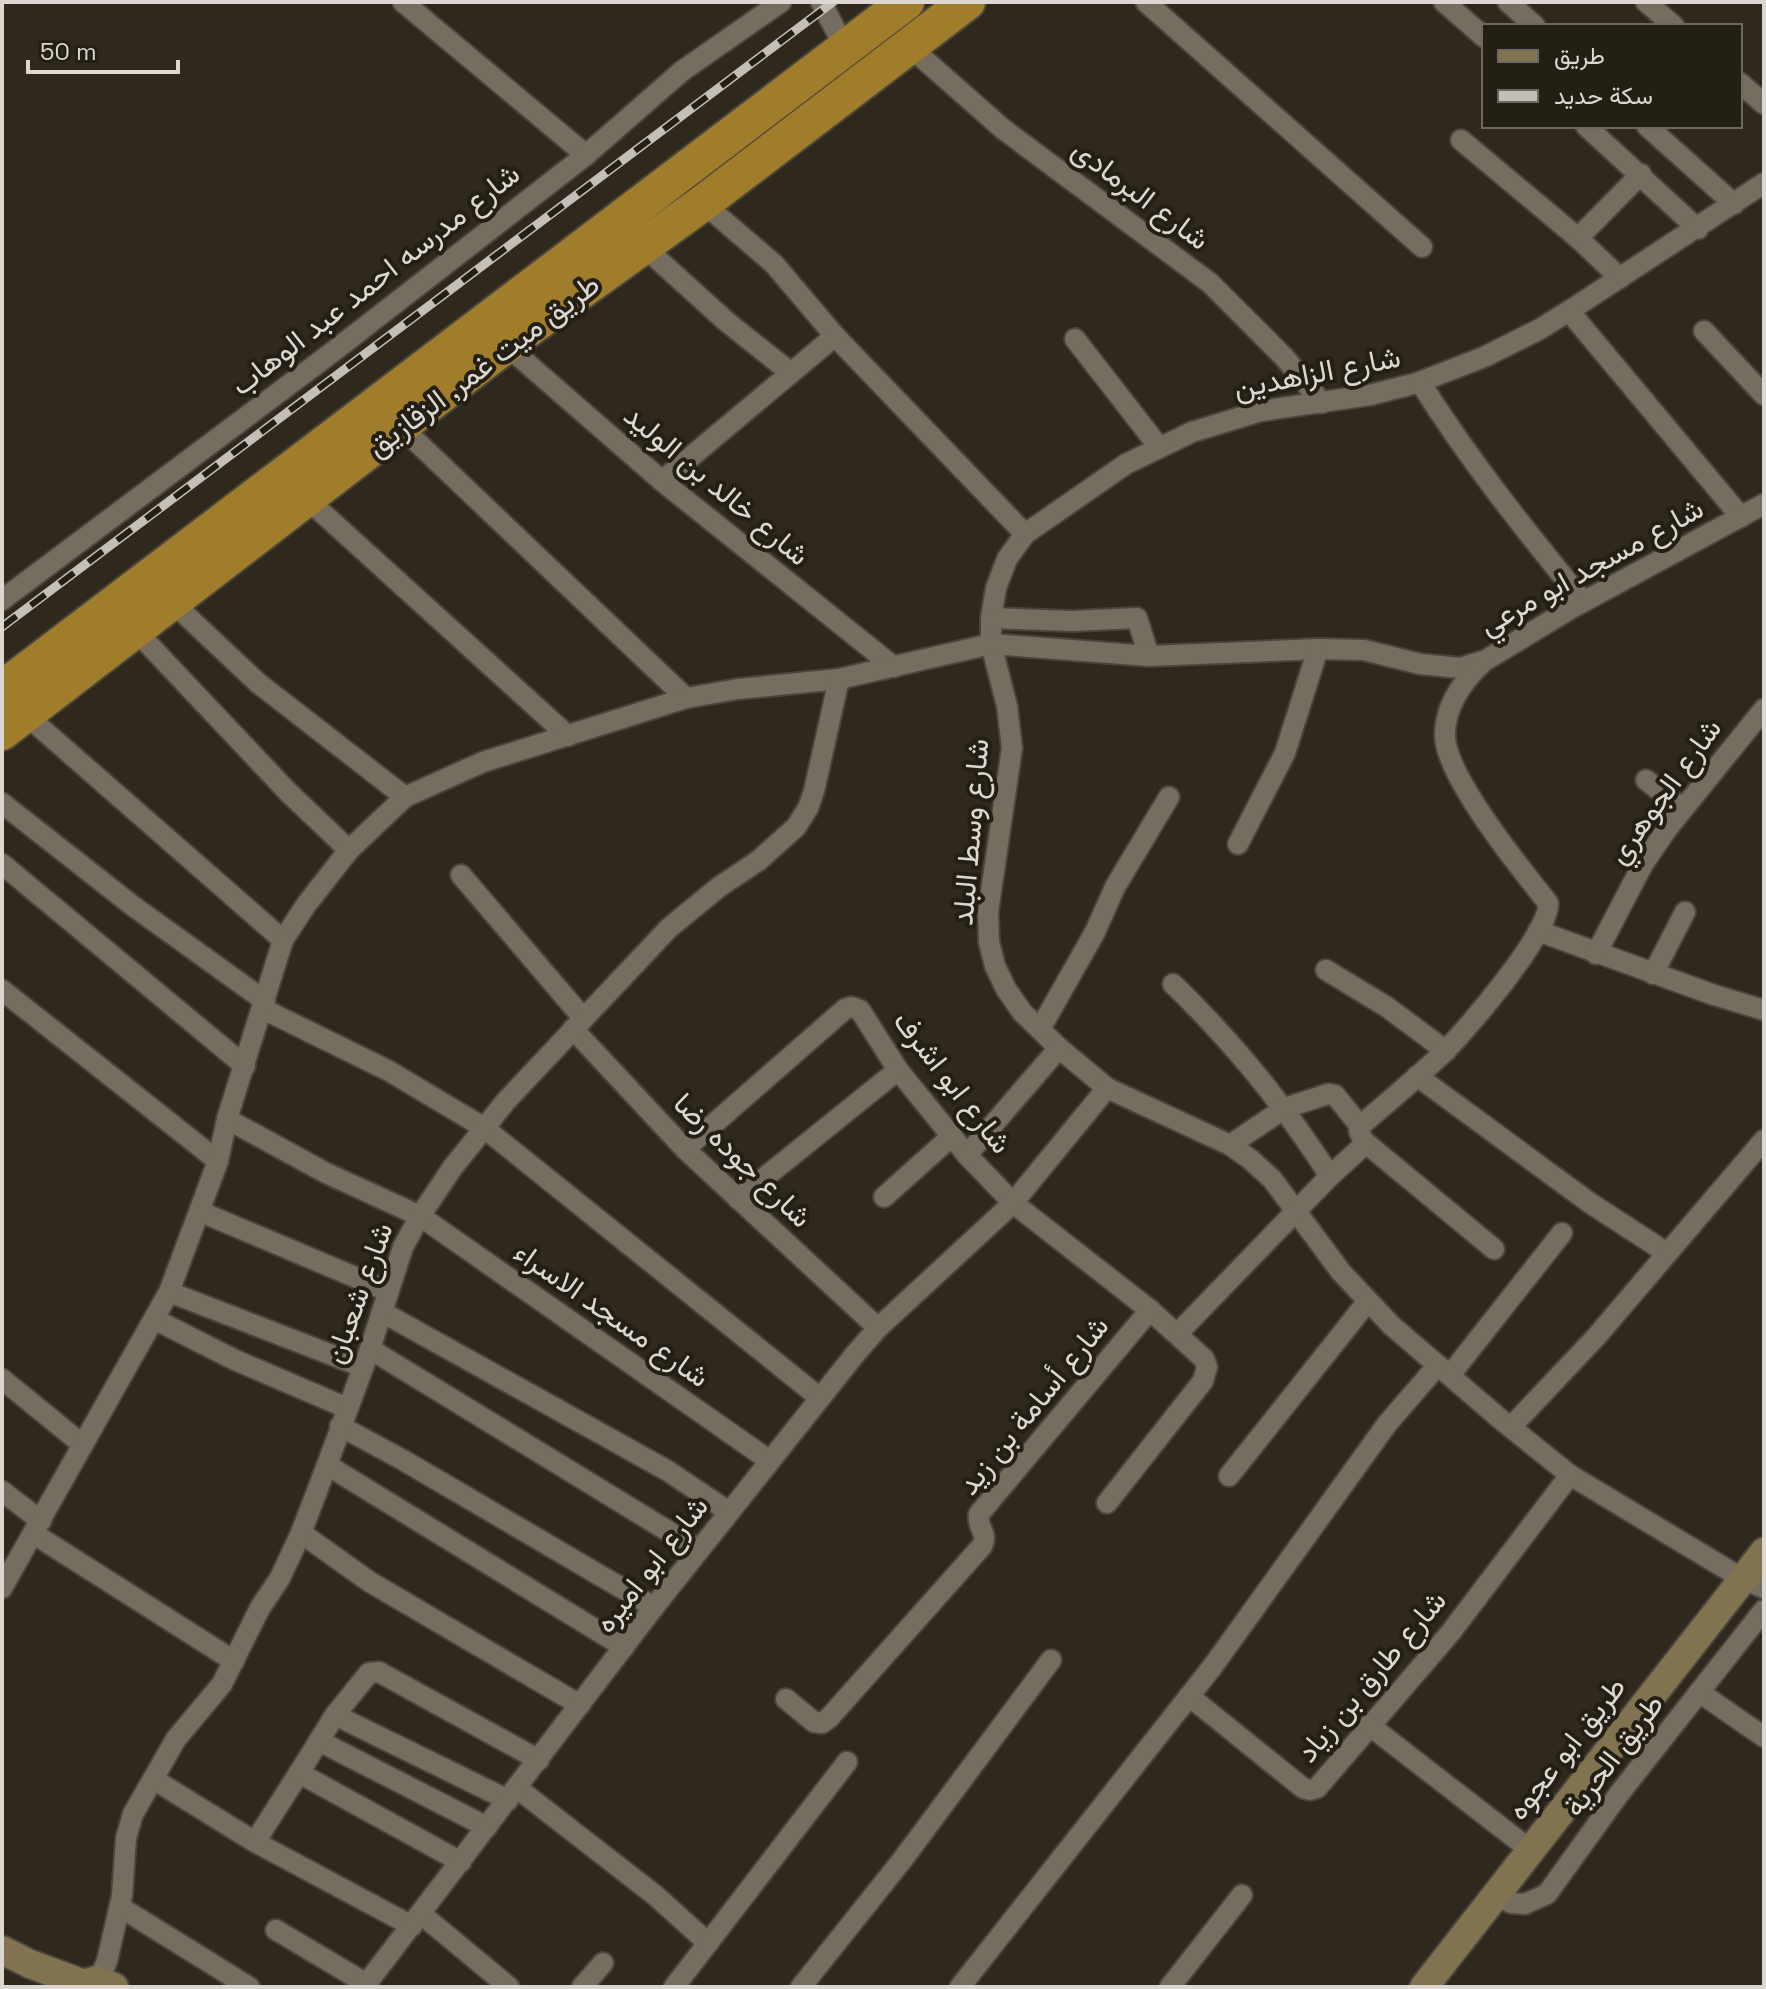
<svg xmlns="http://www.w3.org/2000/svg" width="1766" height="1989" viewBox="0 0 1766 1989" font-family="'Space Grotesk',Vazirmatn,sans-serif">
  <rect width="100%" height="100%" fill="#2e281d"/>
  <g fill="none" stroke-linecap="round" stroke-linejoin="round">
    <g stroke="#49453c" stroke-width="24">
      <g id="street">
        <polyline points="403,2 586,155"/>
        <polyline points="821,2 845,48"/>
        <polyline points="1146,2 1422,247"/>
        <polyline points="1444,2 1484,37"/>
        <polyline points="1508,2 1535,26"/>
        <polyline points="1646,2 1674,26"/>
        <polyline points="910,47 1003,129 1210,283 1284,357 1322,403"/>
        <polyline points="1740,83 1764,104"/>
        <polyline points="1586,126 1698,229"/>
        <polyline points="1647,126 1734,204"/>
        <polyline points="1461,140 1578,238 1620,278"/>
        <polyline points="1764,183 1569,311 1540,329 1484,357 1417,383 1370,395 1261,411 1192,432 1126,464 1025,534 1007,559 996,588 991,618 991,644 1007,706 1012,748 988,912 989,942 995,966 1006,989 1022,1012 1059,1048 1107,1088 1230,1145 1250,1159 1272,1179 1341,1272 1391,1325 1499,1418 1570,1475 1743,1579 1764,1588"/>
        <polyline points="703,203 774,264 835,336 1025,534"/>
        <polyline points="1578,238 1641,174"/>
        <polyline points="643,246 727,322 791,373"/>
        <polyline points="1569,311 1741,517"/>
        <polyline points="1704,331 1764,395"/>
        <polyline points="1075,339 1159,447"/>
        <polyline points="506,345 662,481 894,667"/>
        <path d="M 1420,382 C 1469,460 1525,530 1583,601"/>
        <polyline points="400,426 686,698"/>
        <polyline points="662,481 835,336"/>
        <polyline points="307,499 568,736"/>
        <polyline points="2,600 330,354 586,155 682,71 781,2"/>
        <polyline points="172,602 258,683 405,797"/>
        <polyline points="991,618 1072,621 1137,618 1149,656"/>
        <polyline points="135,630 288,792 349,850"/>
        <polyline points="26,715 283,940 306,905 349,850 405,797 483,762 686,698 738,689 839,679 991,644 1149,656 1318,649 1364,650 1420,664 1460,668 1486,660 1570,609 1764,504"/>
        <polyline points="1646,780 1682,808"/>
        <polyline points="2,803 133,906 265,1001"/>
        <polyline points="1238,844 1285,753 1318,649"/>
        <polyline points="2,864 245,1066"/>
        <polyline points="461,875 583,1018"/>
        <polyline points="1538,931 1714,995 1764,1010"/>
        <polyline points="1596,954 1643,864 1667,829 1764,709"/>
        <polyline points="1326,970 1387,1007 1446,1051"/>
        <polyline points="1653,974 1685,912"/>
        <path d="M 1173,984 C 1235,1044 1283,1104 1330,1176"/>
        <polyline points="2,990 218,1161"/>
        <polyline points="263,1009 389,1071 483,1127 820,1398"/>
        <polyline points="573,1029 685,1149 878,1328"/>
        <polyline points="1040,1029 1095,932 1115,887 1169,797"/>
        <polyline points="1417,1076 1590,1203 1667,1253"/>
        <polyline points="227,1119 326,1173 420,1216 770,1461"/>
        <polyline points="1366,1143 1494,1249"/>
        <polyline points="1230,1145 1285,1108 1328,1094 1335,1095 1360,1126"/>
        <polyline points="685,1149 845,1009 851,1007 860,1010 898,1070 967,1155 1013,1203 1150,1310 1204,1359 1207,1367 1203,1381 1107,1503"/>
        <polyline points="967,1155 1059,1048"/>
        <polyline points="884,1197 952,1136"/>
        <polyline points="738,1199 898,1070"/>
        <polyline points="201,1212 388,1291"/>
        <polyline points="169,1292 363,1367"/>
        <polyline points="382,1312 668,1471 729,1512"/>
        <polyline points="154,1319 235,1360 347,1408"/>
        <path d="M 1178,1333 L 1330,1176 L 1365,1144 L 1359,1131 L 1360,1126 C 1388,1102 1417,1078 1443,1053 C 1466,1031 1552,930 1548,903 C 1521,869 1447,778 1445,737 C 1444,707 1463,681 1483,662"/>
        <polyline points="370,1349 699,1550"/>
        <polyline points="1450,1375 1562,1233"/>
        <polyline points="2,1379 83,1445"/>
        <polyline points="340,1426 403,1460 654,1607"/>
        <polyline points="1511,1427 1596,1337 1764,1140"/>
        <polyline points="327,1465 624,1647"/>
        <polyline points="1229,1476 1368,1301"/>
        <polyline points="2,1491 41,1521"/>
        <polyline points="301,1533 370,1582 580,1705"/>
        <polyline points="34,1534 234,1661"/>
        <polyline points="2,1588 169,1292 218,1161 227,1119 283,940"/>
        <polyline points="1699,1692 1764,1737"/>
        <polyline points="1189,1696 1303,1788 1310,1790 1317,1788 1451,1632 1570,1475"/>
        <path d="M 786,1699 L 814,1722 L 822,1723 L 829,1718 L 982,1546 C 989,1533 976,1527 979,1514 L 1150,1310"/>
        <polyline points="335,1715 508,1800"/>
        <polyline points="1369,1725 1529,1849"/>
        <polyline points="319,1741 487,1827"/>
        <polyline points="153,1779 255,1842 412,1926"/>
        <polyline points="517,1788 656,1896 708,1943 674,1987"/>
        <polyline points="255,1842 299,1773"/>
        <polyline points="461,1862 299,1773 335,1715 369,1673 379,1672 539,1760"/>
        <polyline points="1495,1893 1511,1903 1525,1904 1547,1894 1619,1794 1764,1610"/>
        <polyline points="120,1907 249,1987"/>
        <polyline points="421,1914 509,1987"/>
        <polyline points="276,1930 367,1984"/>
        <polyline points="708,1943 847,1762"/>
        <polyline points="96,1987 107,1961 122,1896 126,1838 133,1814 176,1739 222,1684 260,1608 280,1578 301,1533 327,1465 370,1349 403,1247 420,1216 453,1167 506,1101 669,928 719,887 758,861 796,827 808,808 814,791 839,679"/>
        <polyline points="364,1987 654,1607 856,1353 878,1328 1013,1203 1107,1088"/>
        <polyline points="582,1987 603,1963"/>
        <polyline points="801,1987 903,1859 1051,1660"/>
        <polyline points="960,1987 1213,1666 1387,1424 1438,1365"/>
        <polyline points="1170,1987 1242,1895"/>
      </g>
    </g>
    <g stroke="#49453c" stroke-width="32">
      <g id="secondary">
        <polyline points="2,1950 30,1964 84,1984 87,1987"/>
        <polyline points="84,1984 96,1980 114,1987"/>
        <polyline points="1424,1987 1764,1552"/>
      </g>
    </g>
    <g stroke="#49453c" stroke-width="40">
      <g id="highway">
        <polyline points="2,689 906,2"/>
        <polyline points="2,732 506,345 703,203 967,2"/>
      </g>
    </g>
    <use href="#street" stroke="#746d60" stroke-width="20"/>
    <use href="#secondary" stroke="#817250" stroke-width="28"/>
    <use href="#highway" stroke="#a07d2b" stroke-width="36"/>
    <g stroke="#c4bfb8" stroke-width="9">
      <polyline id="rail" points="2,627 833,2"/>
    </g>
    <use href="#rail" stroke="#241f14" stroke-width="6" stroke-dasharray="18" stroke-linecap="butt"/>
  </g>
  <g text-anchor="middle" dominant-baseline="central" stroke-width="8" stroke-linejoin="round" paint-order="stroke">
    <g font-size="30" fill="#dcd8d1" stroke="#241f14">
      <text transform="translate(1141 194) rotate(37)">شارع البرمادى</text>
      <text transform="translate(375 279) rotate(-38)">شارع مدرسه احمد عبد الوهاب</text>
      <text transform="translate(483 365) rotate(-37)">طريق ميت غمر, الزقازيق</text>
      <text transform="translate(1317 372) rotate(-11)">شارع الزاهدين</text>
      <text transform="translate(717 485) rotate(40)">شارع خالد بن الوليد</text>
      <text transform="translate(1591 566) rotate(-29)">شارع مسجد ابو مرعي</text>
      <text transform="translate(1664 791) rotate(-54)">شارع الجوهري</text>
      <text transform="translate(970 832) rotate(-85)">شارع وسط البلد</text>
      <text transform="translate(953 1082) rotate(52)">شارع ابو اشرف</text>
      <text transform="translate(743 1160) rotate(44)">شارع جوده رضا</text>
      <text transform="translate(358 1293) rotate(-70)">شارع شعبان</text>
      <text transform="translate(612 1314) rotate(35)">شارع مسجد الاسراء</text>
      <text transform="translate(1033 1405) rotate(-51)">شارع أسامة بن زيد</text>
      <text transform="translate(651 1564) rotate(-52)">شارع ابو اميره</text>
      <text transform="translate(1371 1676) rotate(-50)">شارع طارق بن زياد</text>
      <text transform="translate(1566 1748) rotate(-52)">طريق ابو عجوه</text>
      <text transform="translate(1613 1755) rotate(-53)">طريق الحرية</text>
    </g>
  </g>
  <rect width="1766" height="1989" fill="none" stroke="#dcd8d1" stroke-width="8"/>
  <rect x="1482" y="24" width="260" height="104" fill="#241f14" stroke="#6e6960" stroke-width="2"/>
  <rect x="1498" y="50" width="40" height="12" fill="#817250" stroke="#6e6960" stroke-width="2"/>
  <text x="1554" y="64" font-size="24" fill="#dcd8d1">طريق</text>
  <rect x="1498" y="90" width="40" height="12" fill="#c4bfb8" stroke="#6e6960" stroke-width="2"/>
  <text x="1554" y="104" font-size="24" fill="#dcd8d1">سكة حديد</text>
  <path d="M28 60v12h150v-12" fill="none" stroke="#dcd8d1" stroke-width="4"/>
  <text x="40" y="60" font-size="24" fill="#dcd8d1" stroke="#241f14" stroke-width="6" paint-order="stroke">50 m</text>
</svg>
